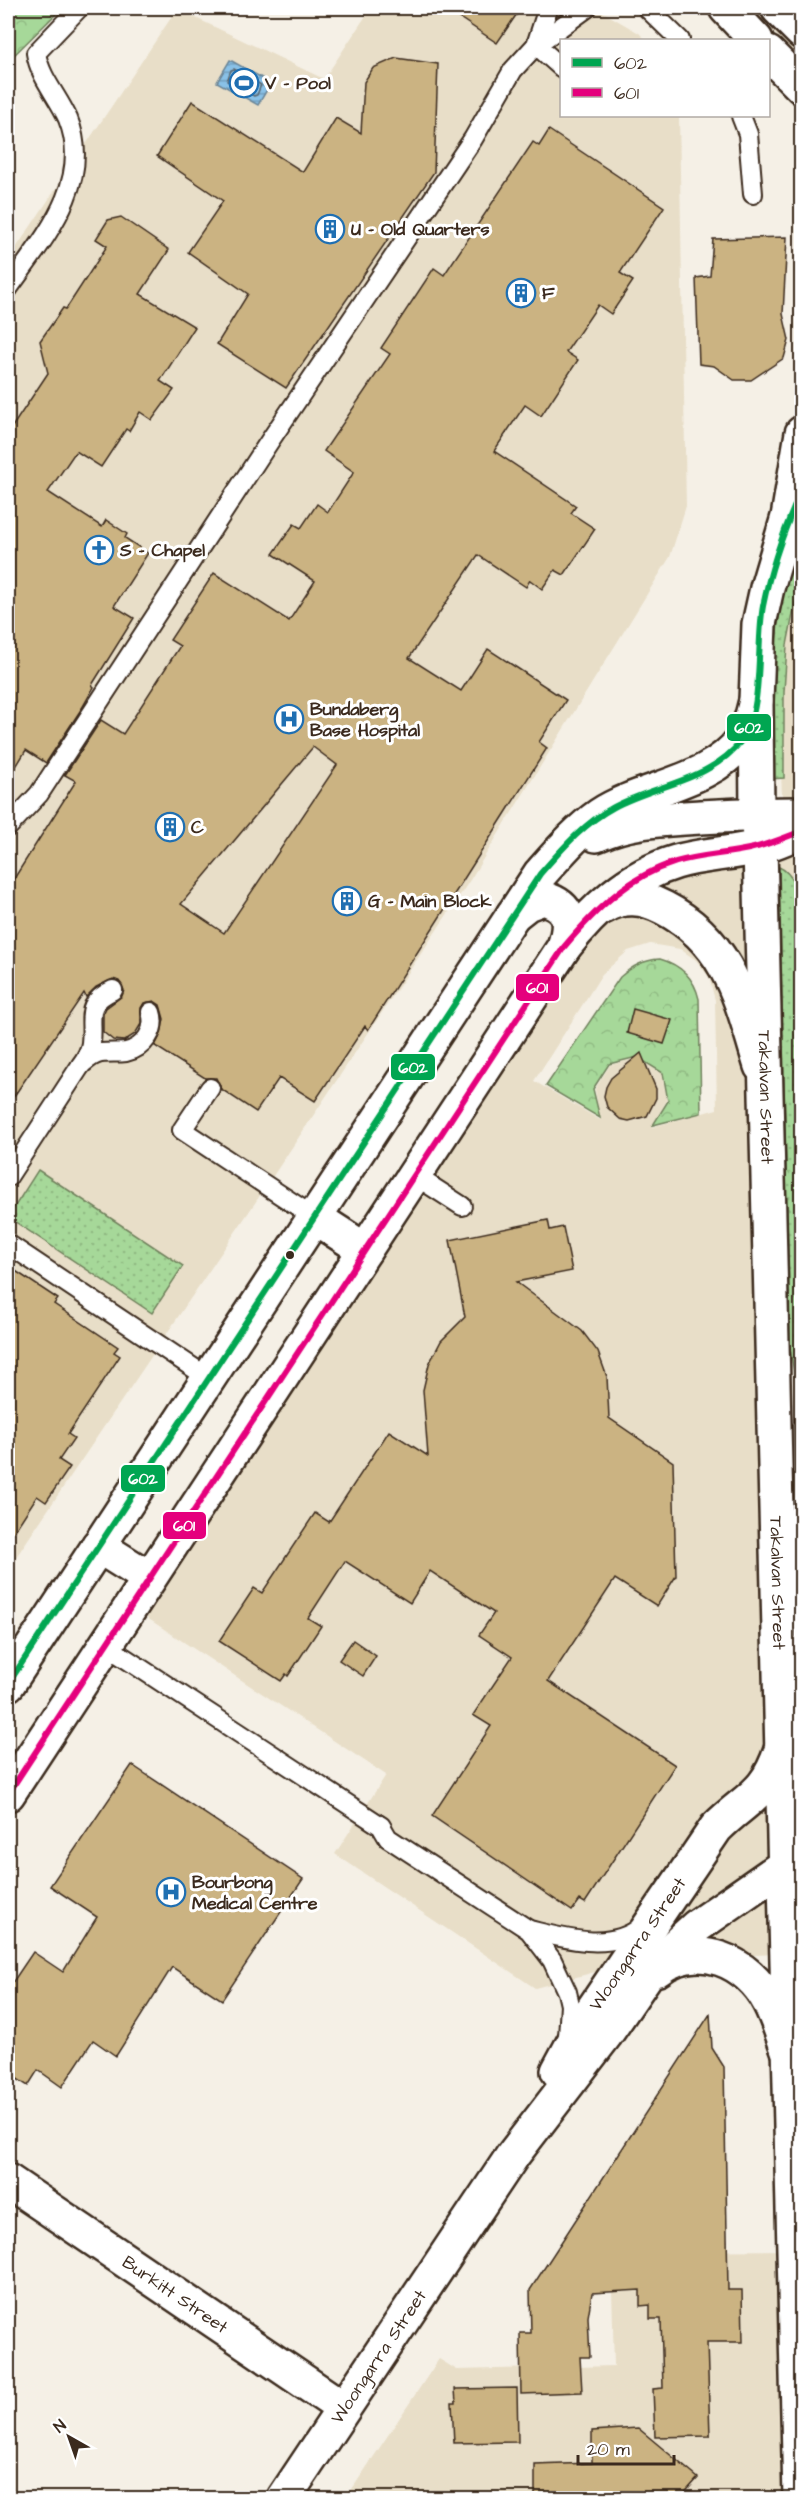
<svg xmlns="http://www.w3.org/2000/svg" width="809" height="2506" viewBox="0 0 809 2506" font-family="'Architects Daughter',sans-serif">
  <defs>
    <pattern id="grass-dots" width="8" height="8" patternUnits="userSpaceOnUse" patternTransform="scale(1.5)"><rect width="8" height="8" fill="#a6d899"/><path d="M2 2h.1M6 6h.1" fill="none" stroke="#90ba83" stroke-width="1.8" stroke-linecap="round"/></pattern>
    <pattern id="park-crowns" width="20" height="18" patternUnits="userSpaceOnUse" patternTransform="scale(1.5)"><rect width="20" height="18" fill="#a6d899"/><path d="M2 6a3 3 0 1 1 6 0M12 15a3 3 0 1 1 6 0" fill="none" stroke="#90ba83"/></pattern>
    <pattern id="water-rules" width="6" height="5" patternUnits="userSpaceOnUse" patternTransform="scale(1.5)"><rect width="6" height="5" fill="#89c1e7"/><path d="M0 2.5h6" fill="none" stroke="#719dbb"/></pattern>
  </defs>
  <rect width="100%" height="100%" fill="#f5f0e6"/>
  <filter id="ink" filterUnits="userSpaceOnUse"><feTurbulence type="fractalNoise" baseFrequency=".0167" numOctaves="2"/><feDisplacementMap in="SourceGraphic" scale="12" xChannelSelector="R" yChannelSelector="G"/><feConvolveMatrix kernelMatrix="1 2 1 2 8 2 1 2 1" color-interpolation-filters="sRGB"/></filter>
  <g filter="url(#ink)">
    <g fill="#e8dec8" fill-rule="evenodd">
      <polygon points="371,8 596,8 639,33 646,40 562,40 562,116 679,116 686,506 670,557 470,880 267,1185 8,1569 8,260 177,9 324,79"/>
      <polygon points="750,8 801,8 801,60 772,31"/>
      <path d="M 801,554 L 801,1283 L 784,883 L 791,1458 L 802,1698 L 801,1953 L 640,1960 L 535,1988 L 335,1854 L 386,1775 L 132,1608 L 566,948 L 638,881 L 784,853 L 778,687 ZM 650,944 L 680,949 L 696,960 L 709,977 L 715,1000 L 717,1109 L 652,1127 L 667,1100 L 662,1073 L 637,1058 L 610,1065 L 595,1089 L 600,1120 L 534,1081 L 602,974 L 628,951 Z"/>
      <polygon points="801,2250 801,2498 346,2498 439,2359 457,2370 614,2366 611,2251"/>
    </g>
    <g fill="url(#grass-dots)" stroke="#70815c" stroke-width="1.5">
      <path d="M 801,532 L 801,573 L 787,645 L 784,692 L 784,778 L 771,779 C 772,695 770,612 801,532 Z"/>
      <path d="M 779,867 C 793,873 798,891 802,905 L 801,1414 L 790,1348 Z"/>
      <polygon points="38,1170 183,1266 152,1313 8,1217"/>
      <polygon points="794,1470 802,1478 801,1809 793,1473"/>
    </g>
    <g fill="url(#park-crowns)" stroke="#70815c" stroke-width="1.5">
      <polygon points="8,8 62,8 8,61"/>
      <path d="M 660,959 C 681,965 694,977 699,999 L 701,1113 L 653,1125 L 668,1101 L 663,1073 L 637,1057 L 609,1064 L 593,1089 L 600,1118 L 546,1086 L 620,977 C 633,966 643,960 660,959 Z"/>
    </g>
    <polygon fill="url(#water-rules)" stroke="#6a8597" stroke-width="1.5" points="230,60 271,83 258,105 217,82"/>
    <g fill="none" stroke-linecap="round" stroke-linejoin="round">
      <polygon stroke="#5a666e" stroke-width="1.5" points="234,69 261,85 257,95 254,96 227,81 231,70"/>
    </g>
    <g fill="#cbb382" stroke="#3b2a1e" stroke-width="1.5" fill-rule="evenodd">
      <polygon points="445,8 521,8 497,43"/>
      <polygon points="396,58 438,64 434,172 286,388 217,344 248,294 188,252 223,201 157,156 192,101 303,172 336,118 361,133 364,82 373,68"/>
      <path d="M 549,130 L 664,207 L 620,273 L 633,281 L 611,314 L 598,305 L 566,352 L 578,360 L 541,416 L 525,405 L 494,451 L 576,506 L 571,513 L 595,529 L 564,575 L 555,570 L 542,589 L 530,580 L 526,587 L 478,555 L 409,658 L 461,691 L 488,649 L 566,700 L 539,742 L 547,748 L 368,1030 L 365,1026 L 315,1101 L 279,1078 L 256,1112 L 221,1089 L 216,1078 L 205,1078 L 155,1046 L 161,1034 L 164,1019 L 160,1005 L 154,1001 L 144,1003 L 141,1008 L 141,1024 L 135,1034 L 124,1041 L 113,1040 L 103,1032 L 103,1014 L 106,1008 L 122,996 L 124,990 L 119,981 L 113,979 L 96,987 L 86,997 L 84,993 L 8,1105 L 8,888 L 76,781 L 65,775 L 101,720 L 123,734 L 180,646 L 170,640 L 214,573 L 289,621 L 315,581 L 273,554 L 294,524 L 301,528 L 317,504 L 328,512 L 354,472 L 324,451 L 390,354 L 381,348 L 434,268 L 444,275 L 533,142 L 539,146 ZM 313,747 L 337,765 L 224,933 L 181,904 Z"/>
      <polygon points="121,217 169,250 140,294 195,327 160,381 174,390 152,420 140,412 129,431 126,429 101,467 76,451 48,492 102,527 106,520 127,534 125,538 148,553 114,606 134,618 92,685 94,687 82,708 46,763 26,750 8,780 8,433 48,373 40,341 63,308 66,309 107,246 96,239 108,220"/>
      <polygon points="787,237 783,314 789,340 784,358 751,380 734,380 714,366 699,364 696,278 710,276 713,239"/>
      <polygon points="633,1009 672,1020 664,1044 627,1033"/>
      <polygon points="641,1053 656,1089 656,1098 647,1116 629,1121 620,1119 607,1107 604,1096 606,1087 611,1078"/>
      <polygon points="548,1220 550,1230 563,1227 572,1271 516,1282 582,1331 598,1352 607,1377 609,1418 673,1462 676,1576 657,1606 615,1579 548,1681 675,1765 585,1903 580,1900 572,1911 432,1816 491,1726 473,1715 512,1657 479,1635 494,1613 430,1571 410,1603 345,1561 308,1618 321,1626 288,1676 286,1674 281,1681 219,1641 254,1588 262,1593 315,1513 329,1522 389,1431 428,1456 423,1390 429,1364 441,1341 465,1317 450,1240"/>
      <polygon points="8,1266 58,1299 54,1304 118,1347 114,1352 120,1356 68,1434 74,1438 59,1460 70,1467 46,1502 37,1496 8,1541"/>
      <polygon points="353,1640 376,1656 363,1676 339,1660"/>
      <polygon points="132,1765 303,1879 222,2000 172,1967 116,2056 93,2040 62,2087 38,2070 28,2086 8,2073 8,1989 33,1952 63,1972 97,1917 50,1886"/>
      <polygon points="710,2014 712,2048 724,2067 728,2290 742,2290 743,2342 707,2342 710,2436 655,2437 653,2389 663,2388 661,2319 650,2319 650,2305 640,2306 640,2290 592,2293 588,2317 590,2357 580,2357 582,2392 521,2394 520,2333 531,2333 530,2290"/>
      <polygon points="517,2388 518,2442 454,2443 452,2403 456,2403 455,2389"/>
      <polygon points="638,2428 698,2478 679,2499 535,2499 535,2465 592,2463 592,2431"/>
    </g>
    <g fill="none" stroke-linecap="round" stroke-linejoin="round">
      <g stroke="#3b2a1e" stroke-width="22">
        <g id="lane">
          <polyline points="647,8 680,40"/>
          <polyline points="536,45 548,8"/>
          <polyline points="536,45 562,68"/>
          <polyline points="741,116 748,134 753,194"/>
          <path d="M 8,289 C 42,240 94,183 68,119 C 58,96 40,78 36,53 L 79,8"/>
          <polyline points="8,827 39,794 271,439 473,139 513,70 536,45 587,8"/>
          <path d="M 113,990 C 83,1004 94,1017 91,1043 C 90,1052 86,1058 81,1065 C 87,1060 93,1054 101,1053 C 110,1052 118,1053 126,1052 C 144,1048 157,1030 151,1012"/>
          <polyline points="210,1088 182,1130 314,1217"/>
          <polyline points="414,1175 462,1206"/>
          <polyline points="8,1177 81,1065"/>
          <polyline points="8,1244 210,1379"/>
          <polyline points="105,1645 381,1826 388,1838 529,1930 552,1960 567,1992 570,2005 568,2037"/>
          <path d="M 529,1930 C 563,1938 612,1953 642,1926"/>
        </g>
      </g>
      <g stroke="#3b2a1e" stroke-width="38">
        <g id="street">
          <path id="s1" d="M 8,2181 L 343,2408"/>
        </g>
      </g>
      <g stroke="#3b2a1e" stroke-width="38">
        <g id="secondary">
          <path d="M 596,835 C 628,820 665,819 700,817 C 734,815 767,814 802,814"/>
          <path d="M 603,907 C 623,895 643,897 664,908 C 730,942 741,1001 761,1066"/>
          <path d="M 513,915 L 527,904 L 543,898 C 571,906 572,922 564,947"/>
          <polyline points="314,1217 365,1250"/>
          <polyline points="98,1546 149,1578"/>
          <path d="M 8,1684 L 540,874 C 558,854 577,831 600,815 C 642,787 710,784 742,740 C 750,729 752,715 756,701"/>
          <path d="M 8,1794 L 564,947 C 594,909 629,876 676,862 C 703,854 731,854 758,847 C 773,844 788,836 802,831"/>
          <path d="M 658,1969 C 698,1939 748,1961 769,2002 C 777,2017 782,2034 788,2050"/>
          <path id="s2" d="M 558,2071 L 585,2021 L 716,1828 C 747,1797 766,1796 781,1750"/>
          <path id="s3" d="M 284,2498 L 513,2155 L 606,2034 L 652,1967 L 697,1926 L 785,1865"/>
        </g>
      </g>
      <g stroke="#3b2a1e" stroke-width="38">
        <g id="primary">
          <polyline points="726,8 756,40"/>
          <polyline points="778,8 802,32"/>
          <polyline points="768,53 802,87"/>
          <polyline points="760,847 757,814 756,701 759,624 767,588 788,517 802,433"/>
        </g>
      </g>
      <g stroke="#3b2a1e" stroke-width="38">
        <g id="highway">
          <path id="s4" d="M 760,847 L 800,2498"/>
        </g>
      </g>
      <use href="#lane" stroke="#fff" stroke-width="18"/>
      <use href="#street" stroke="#fff" stroke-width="33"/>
      <use href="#secondary" stroke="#fff" stroke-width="33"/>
      <use href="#primary" stroke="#fff" stroke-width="33"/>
      <use href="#highway" stroke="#fff" stroke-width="33"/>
      <g stroke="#fff" stroke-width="10">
        <path id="bus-1" d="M 8,1684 L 540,874 C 562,849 584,823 614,807 C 657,784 711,781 742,740 C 764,711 756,644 763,606 C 771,565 785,527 802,489"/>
      </g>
      <g stroke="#fff" stroke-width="10">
        <path id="bus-2" d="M 8,1794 L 564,947 C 595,910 629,876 676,862 C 700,855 725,854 749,849 C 768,845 784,838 802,831"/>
      </g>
      <use href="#bus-1" stroke="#00a651" stroke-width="6"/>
      <use href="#bus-2" stroke="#e5007d" stroke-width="6"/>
    </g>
  </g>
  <defs>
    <g id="stadium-ring" transform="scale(1.5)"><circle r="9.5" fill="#fff" stroke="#1f6fb2" stroke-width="1.5"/><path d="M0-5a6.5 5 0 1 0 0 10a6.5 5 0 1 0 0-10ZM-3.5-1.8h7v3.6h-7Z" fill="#1f6fb2"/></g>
    <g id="building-ring" transform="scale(1.5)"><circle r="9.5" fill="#fff" stroke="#1f6fb2" stroke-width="1.5"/><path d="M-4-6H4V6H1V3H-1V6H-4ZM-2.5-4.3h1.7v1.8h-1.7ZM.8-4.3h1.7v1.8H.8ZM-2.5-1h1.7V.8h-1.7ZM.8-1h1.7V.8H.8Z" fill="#1f6fb2"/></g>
    <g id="church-ring" transform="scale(1.5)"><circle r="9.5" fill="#fff" stroke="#1f6fb2" stroke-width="1.5"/><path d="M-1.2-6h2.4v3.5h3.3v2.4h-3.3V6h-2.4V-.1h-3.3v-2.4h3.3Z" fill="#1f6fb2"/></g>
    <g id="hospital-ring" transform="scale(1.5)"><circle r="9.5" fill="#fff" stroke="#1f6fb2" stroke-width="1.5"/><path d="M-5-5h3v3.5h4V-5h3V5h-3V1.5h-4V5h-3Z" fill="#1f6fb2"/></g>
  </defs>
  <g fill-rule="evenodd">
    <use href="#stadium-ring" x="244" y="83"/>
    <use href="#building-ring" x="330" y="229"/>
    <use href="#building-ring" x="521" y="293"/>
    <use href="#church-ring" x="99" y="550"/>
    <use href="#hospital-ring" x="289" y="719"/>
    <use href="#building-ring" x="170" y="827"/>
    <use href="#building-ring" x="347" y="901"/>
    <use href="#hospital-ring" x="171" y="1892"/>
  </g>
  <circle fill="#3b2a1e" stroke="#fff" stroke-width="2" cx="290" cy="1255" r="5"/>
  <g text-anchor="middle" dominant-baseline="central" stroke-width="6" stroke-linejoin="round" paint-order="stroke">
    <g font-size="18" font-weight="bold" fill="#3b2a1e" stroke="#fff" text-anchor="start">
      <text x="265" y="83">V - Pool</text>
      <text x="351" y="229">U - Old Quarters</text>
      <text x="542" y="293">F</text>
      <text x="120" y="550">S - Chapel</text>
      <text x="310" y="709">Bundaberg<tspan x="310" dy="21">Base Hospital</tspan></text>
      <text x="191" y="827">C</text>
      <text x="368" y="901">G - Main Block</text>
      <text x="192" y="1882">Bourbong<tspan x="192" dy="21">Medical Centre</tspan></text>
    </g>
    <g font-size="18" fill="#3b2a1e" stroke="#fff">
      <text stroke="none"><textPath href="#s4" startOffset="250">Takalvan Street</textPath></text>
      <text stroke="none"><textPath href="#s4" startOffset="736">Takalvan Street</textPath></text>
      <text stroke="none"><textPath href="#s2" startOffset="150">Woongarra Street</textPath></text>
      <text stroke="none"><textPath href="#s1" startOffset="202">Burkitt Street</textPath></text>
      <text stroke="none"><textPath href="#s3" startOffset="170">Woongarra Street</textPath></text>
    </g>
  </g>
  <g stroke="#fff" stroke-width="2">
    <rect x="726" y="713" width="46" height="29" rx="6" fill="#00a651"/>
    <rect x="515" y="973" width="45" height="29" rx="6" fill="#e5007d"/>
    <rect x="390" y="1053" width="46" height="28" rx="6" fill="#00a651"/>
    <rect x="120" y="1464" width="46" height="29" rx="6" fill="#00a651"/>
    <rect x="162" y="1511" width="45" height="29" rx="6" fill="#e5007d"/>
  </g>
  <g font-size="16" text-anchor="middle" font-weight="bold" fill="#fff">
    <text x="749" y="733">602</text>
    <text x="537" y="993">601</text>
    <text x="413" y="1073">602</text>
    <text x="143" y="1484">602</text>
    <text x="184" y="1531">601</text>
  </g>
  <rect width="809" height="2506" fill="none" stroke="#fff" stroke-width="30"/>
  <rect x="15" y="15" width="779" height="2476" fill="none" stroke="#3b2a1e" stroke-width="2" filter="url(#ink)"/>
  <rect x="560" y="39" width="210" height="78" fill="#ffffff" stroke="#b1aaa5" stroke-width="1.5"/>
  <rect x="572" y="58" width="30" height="9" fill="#00a651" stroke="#b1aaa5" stroke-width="1.5"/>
  <text x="614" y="69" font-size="18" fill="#3b2a1e">602</text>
  <rect x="572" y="88" width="30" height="9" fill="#e5007d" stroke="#b1aaa5" stroke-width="1.5"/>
  <text x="614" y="99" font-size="18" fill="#3b2a1e">601</text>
  <g transform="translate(69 2437) rotate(320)" stroke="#ffffff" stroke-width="4.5" paint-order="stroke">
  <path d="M0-4.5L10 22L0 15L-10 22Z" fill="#3b2a1e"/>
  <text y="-9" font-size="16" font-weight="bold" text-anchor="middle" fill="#3b2a1e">N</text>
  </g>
  <path d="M578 2455v9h96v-9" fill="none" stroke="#3b2a1e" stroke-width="3"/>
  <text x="587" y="2455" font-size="18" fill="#3b2a1e" stroke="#ffffff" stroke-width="4.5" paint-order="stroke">20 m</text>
</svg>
